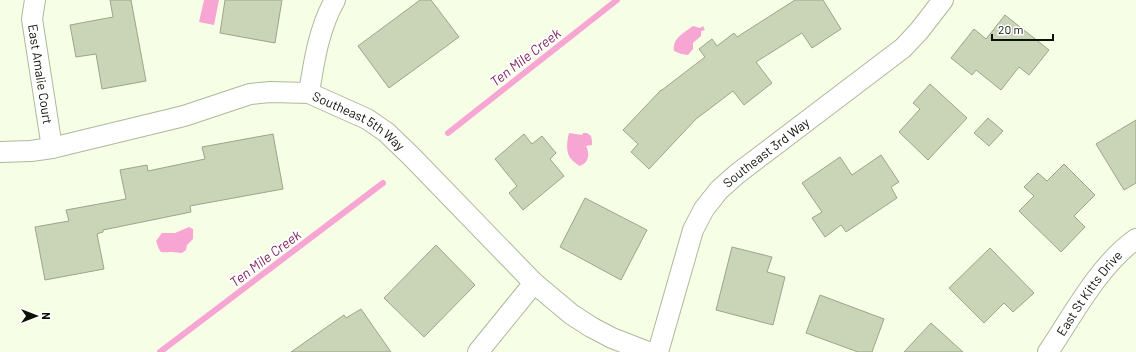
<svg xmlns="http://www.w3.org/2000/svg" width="1136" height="352" viewBox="0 0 1136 352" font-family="Barlow,sans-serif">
  <rect width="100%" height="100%" fill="#f6ffe6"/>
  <g fill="#f7a6d4">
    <polygon points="204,0 219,0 214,25 199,22"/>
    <path d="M 693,26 L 700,28 L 703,26 L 705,30 L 701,31 L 701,36 L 693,43 L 693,49 L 688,55 L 681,54 L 674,51 C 672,38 684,33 693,26 Z"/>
    <path d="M 569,133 L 582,135 L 583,133 L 587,133 L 591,136 L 592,141 L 592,145 L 586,146 C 590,153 589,164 579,166 C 576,163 571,160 569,156 C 566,150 567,140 569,133 Z"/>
    <path d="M 189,227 L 193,229 L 193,239 L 187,245 L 186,250 L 182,253 C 179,253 175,252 172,252 C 159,252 161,255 156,241 L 162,233 L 175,233 Z"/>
  </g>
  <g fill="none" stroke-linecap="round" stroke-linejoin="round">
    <g stroke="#f7a6d4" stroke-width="6">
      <polyline points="448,133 617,0"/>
      <polyline points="160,352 383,183"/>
    </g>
  </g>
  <g fill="#cad4b6" stroke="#9ca588">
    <polygon points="110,0 131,0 146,81 102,89 96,54 76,57 70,25 113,17"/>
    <polygon points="225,0 282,0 275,43 220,33"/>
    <polygon points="420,0 431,0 459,37 389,88 358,46"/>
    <polygon points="795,0 823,0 841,29 812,48 802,33 756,62 772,83 744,105 733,91 696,119 649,169 631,152 638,144 623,130 661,90 662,90 705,57 699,49 712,39 717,46 734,33 737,37"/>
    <polygon points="1005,15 1049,50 1029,75 1019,67 1001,90 976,70 972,75 951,58 974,29 986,39"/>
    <polygon points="930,84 967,118 928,160 899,132 920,109 913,103"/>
    <polygon points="988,118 1003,131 989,146 974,133"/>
    <polygon points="1136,120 1136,183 1124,190 1096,144"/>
    <polygon points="273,134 283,189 190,206 191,212 103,230 103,232 97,234 104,269 45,280 35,227 69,221 66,210 126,199 120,170 147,165 148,171 205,159 202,147"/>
    <polygon points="524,134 532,144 542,136 556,153 550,159 564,176 523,210 509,193 517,186 495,159"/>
    <polygon points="881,155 899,182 891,187 897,198 846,232 841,225 825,237 812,218 822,212 802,183 840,157 852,175"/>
    <polygon points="1064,164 1095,195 1074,216 1085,227 1061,252 1019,211 1034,196 1024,187 1038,173 1047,181"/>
    <polygon points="585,198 647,230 621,280 560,247"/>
    <polygon points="436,245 475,285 424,337 384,298"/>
    <polygon points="732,247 772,257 767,272 785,277 773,325 716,310"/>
    <polygon points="990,248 1034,293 1013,312 1004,303 984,323 949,288"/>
    <polygon points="820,295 884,319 872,352 858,352 806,333"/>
    <polygon points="361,309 391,352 291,352 344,315 346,318"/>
    <polygon points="931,323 963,352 904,352"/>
  </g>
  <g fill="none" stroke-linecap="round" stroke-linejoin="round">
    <g stroke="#aeb89b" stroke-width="22">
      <g id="minor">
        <path id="s1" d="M 35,0 L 32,19 L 52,148"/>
        <path d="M 309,93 C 314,61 319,28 335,0"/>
        <path id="s2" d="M 0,152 L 31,151 L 52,148 L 184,116 L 250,94 L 270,92 L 309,93 L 367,119 L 386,132 L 411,156 L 534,283 L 571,314 L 591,327 L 612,338 L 648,352"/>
        <polyline points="478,352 534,283"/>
        <path id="s3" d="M 658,352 L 693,230 L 704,209 L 719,190 L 737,174 L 903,48 L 919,31 L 943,0"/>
        <path id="s4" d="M 1048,352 C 1073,315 1099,265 1136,239"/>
      </g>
    </g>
    <use href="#minor" stroke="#fff" stroke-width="20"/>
  </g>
  <g text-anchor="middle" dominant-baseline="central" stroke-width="3.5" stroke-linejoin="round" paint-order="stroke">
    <g font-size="13" fill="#0e1107" stroke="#fff">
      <text stroke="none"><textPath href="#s1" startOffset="75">East Amalie Court</textPath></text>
      <text stroke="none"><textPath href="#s2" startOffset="374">Southeast 5th Way</textPath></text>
      <text stroke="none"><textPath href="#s3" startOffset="235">Southeast 3rd Way</textPath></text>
      <text stroke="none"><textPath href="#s4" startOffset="72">East St Kitts Drive</textPath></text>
    </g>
    <g font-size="14" font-style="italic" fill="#7b1f5b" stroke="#fff">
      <text transform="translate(525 57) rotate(-38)">Ten Mile Creek</text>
      <text transform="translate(265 258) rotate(-37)">Ten Mile Creek</text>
    </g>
  </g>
  <g transform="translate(36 316) rotate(90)" stroke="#ffffff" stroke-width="3" paint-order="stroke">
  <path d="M0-3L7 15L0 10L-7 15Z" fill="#0e1107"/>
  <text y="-6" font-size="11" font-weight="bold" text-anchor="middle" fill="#0e1107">N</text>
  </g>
  <path d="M992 34v6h61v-6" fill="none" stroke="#0e1107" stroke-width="2"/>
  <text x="998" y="34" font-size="12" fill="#0e1107" stroke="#ffffff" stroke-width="3" paint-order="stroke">20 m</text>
</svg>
